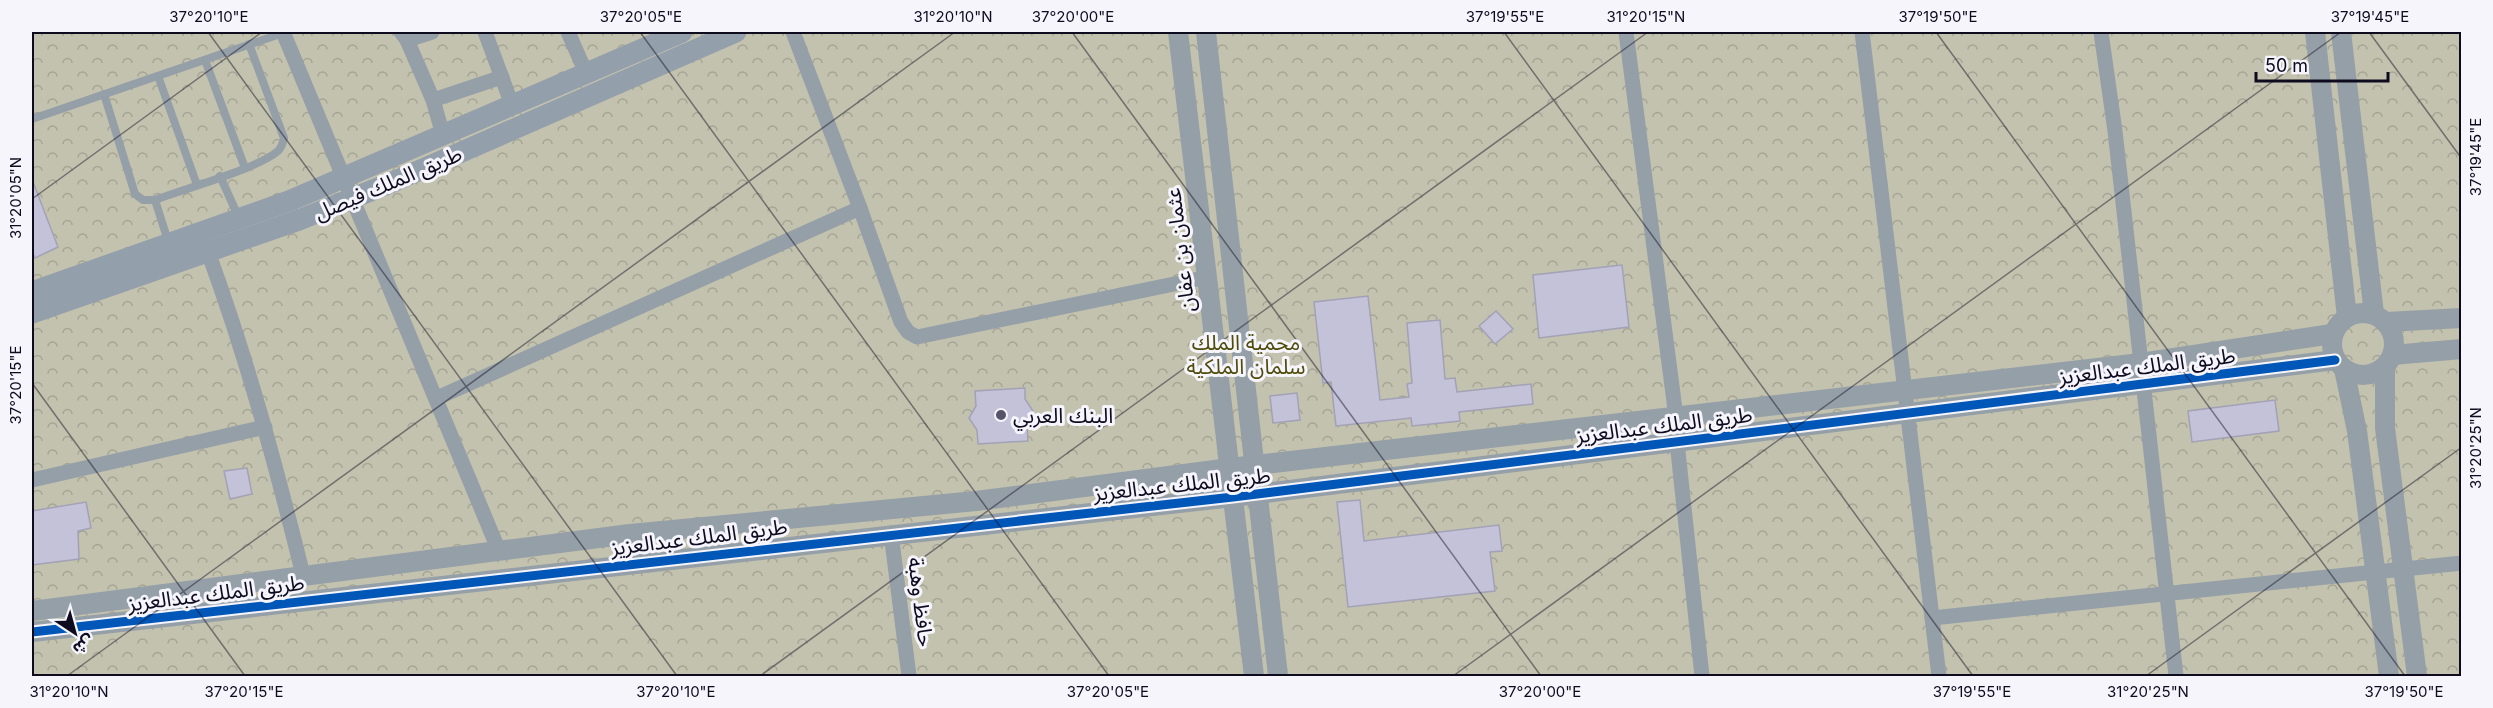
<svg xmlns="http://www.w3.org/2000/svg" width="2493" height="708" viewBox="0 0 2493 708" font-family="Inter,'Noto Sans Arabic',sans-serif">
  <defs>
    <pattern id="forest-crowns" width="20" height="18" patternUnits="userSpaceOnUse" patternTransform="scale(1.5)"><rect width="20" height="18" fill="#c3c2ae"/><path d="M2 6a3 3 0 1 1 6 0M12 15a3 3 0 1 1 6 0" fill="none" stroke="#a6a595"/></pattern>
  </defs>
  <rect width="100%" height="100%" fill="#dbdaf4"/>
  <rect fill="url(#forest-crowns)" x="32" y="32" width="2429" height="644"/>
  <g fill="#c3c2d8" stroke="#a2a1b6" stroke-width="1.5">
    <polygon points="33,182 58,247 35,258 32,251"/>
    <polygon points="1622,265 1629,327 1539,338 1533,275"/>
    <polygon points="1368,296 1380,400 1409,397 1407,384 1412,383 1407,323 1440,320 1445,379 1455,378 1457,392 1531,384 1533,404 1459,412 1460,421 1412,426 1411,418 1336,426 1331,382 1323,383 1314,302"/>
    <polygon points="1496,311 1513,329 1495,344 1479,326"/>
    <polygon points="1025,388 1025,399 1033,411 1033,417 1027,425 1028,441 978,444 977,430 969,418 976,406 975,391"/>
    <polygon points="1297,393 1300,420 1273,423 1270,396"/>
    <polygon points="2275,400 2279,431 2192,442 2188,411"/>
    <polygon points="247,468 252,494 230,499 224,471"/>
    <polygon points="1360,500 1364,541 1499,525 1502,551 1490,552 1495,591 1348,607 1337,502"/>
    <polygon points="86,502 91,528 78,531 79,559 32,565 32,511"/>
  </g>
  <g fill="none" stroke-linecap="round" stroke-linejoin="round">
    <g stroke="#959fa8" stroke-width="8">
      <polyline points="205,60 245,168"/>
      <polyline points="158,76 197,185"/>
      <path d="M 104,94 L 135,194 L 143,200 L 155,200 C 184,189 257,169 278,151 C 282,147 283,143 284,138 L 249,44"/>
      <polyline points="32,119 283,33"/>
      <polyline points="220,176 238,216"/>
      <polyline points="155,200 168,241"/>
    </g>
    <g stroke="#959fa8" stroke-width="15">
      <polyline points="283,32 499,551"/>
      <polyline points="401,32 407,40 432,32"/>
      <polyline points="485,32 512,105"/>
      <polyline points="568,32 586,73"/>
      <polyline points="1626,32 1676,417"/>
      <polyline points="1862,32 1939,676"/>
      <polyline points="2101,32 2115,131 2176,676"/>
      <polyline points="407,40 433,100"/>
      <polyline points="443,135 433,100 502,77"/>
      <polyline points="860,208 901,322 908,332 917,337 1208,277"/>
      <path d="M 208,252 C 247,358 276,466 303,575"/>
      <polyline points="437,398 860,208 793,32"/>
      <polyline points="1677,442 1702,676"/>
      <polyline points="32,480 265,427"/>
      <polyline points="891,533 909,676"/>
      <polyline points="1932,618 2462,563"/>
    </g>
    <g stroke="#959fa8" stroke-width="20">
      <polyline points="1178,32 1254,676"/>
      <polyline points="1206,32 1278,676"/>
      <polyline points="2315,32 2347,317"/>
      <polyline points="2341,32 2374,314"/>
      <circle cx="2363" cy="344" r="31"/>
      <polyline points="2386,322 2462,318"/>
      <polyline points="2392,355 2462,349"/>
      <polyline points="2385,366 2385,428 2417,676"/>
      <polyline points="2344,369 2357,431 2389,676"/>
      <polyline points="32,611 630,534 976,501 1230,468 2141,363 2332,334"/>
      <polyline points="32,632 1233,497 2335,360"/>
    </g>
    <g stroke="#949fac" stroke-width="21">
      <polyline points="32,292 289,201 682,32"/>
      <polyline points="32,313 299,220 395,181 736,32"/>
    </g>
    <g stroke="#f5f5fb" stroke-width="13">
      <polyline id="cycleway" points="32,632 1233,497 2335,360"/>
    </g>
    <use href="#cycleway" stroke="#0057b8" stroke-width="9"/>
  </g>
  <path fill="none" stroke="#0e0b1f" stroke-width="1.5" stroke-opacity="0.45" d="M 208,32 L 677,676M 640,32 L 1109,676M 1072,32 L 1541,676M 1504,32 L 1973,676M 1936,32 L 2405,676M 2369,32 L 2462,159M 32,199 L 262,32M 32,383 L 245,676M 67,676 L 955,32M 760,676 L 1648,32M 1453,676 L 2341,32M 2146,676 L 2462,447"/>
  <circle fill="#56536a" stroke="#f5f5fb" stroke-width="2" cx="1001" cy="415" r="6"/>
  <g text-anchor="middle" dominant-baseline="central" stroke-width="6" stroke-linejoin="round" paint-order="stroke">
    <g font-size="21" fill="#0e0b1f" stroke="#f5f5fb">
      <text transform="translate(388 183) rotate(-23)">طريق الملك فيصل</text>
      <text transform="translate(1180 250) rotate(-97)">عثمان بن عفان</text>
      <text transform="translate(2147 366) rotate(-7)">طريق الملك عبدالعزيز</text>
      <text transform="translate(1664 425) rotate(-7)">طريق الملك عبدالعزيز</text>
      <text transform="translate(1182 484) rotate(-6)">طريق الملك عبدالعزيز</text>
      <text transform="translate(699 537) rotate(-7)">طريق الملك عبدالعزيز</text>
      <text transform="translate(216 593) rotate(-7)">طريق الملك عبدالعزيز</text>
      <text transform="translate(921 602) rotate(83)">حافظ وهبة</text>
    </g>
    <g font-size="21" fill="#4f4b09" stroke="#f5f5fb">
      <text x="1246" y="342">محمية الملك<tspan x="1246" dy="24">سلمان الملكية</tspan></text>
    </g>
    <g font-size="21" fill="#0e0b1f" stroke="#f5f5fb" text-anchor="start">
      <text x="1013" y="415">البنك العربي</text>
    </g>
  </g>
  <rect width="2493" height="708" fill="none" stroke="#f5f5fb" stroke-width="66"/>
  <g transform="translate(75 633) rotate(144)" stroke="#f5f5fb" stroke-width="4.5" paint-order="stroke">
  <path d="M0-4.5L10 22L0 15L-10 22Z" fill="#0e0b1f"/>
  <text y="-9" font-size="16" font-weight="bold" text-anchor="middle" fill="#0e0b1f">ش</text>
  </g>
  <path d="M2256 72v9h132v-9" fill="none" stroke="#0e0b1f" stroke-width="3"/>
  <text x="2265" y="72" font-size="18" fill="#0e0b1f" stroke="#f5f5fb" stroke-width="4.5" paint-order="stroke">50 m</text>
  <rect x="33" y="33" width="2427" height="642" fill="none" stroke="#0e0b1f" stroke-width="2"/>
  <g font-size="15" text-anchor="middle" fill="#0e0b1f">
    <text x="209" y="22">37°20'10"E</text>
    <text x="641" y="22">37°20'05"E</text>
    <text x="953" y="22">31°20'10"N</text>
    <text x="1073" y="22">37°20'00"E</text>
    <text x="1505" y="22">37°19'55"E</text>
    <text x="1646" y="22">31°20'15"N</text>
    <text x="1938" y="22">37°19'50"E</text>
    <text x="2370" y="22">37°19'45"E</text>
    <text transform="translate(2476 157) rotate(-90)" y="5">37°19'45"E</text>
    <text transform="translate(16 198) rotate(-90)" y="5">31°20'05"N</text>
    <text transform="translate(16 385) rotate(-90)" y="5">37°20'15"E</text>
    <text transform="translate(2476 448) rotate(-90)" y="5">31°20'25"N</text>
    <text x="69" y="697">31°20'10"N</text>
    <text x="244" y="697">37°20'15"E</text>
    <text x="676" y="697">37°20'10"E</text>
    <text x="1108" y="697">37°20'05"E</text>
    <text x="1540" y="697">37°20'00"E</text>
    <text x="1972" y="697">37°19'55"E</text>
    <text x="2148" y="697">31°20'25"N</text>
    <text x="2404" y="697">37°19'50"E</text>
  </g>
</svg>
